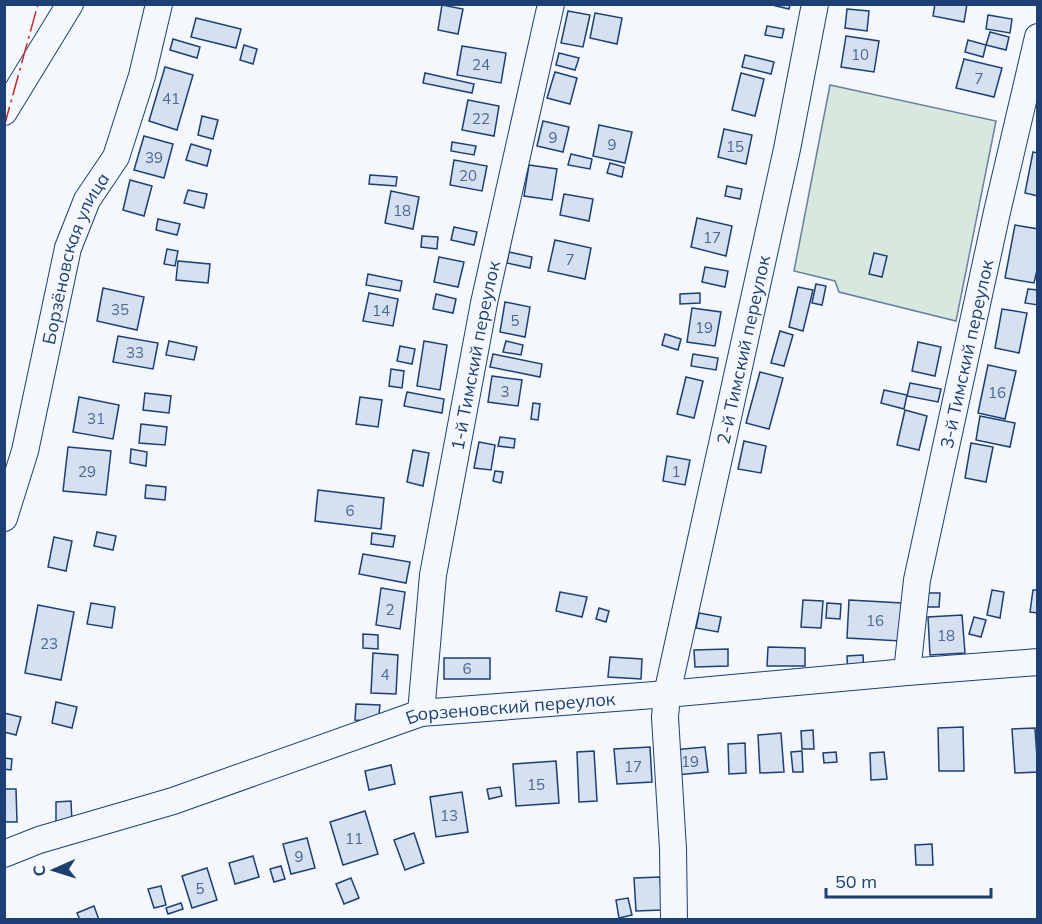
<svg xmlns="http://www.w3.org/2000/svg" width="1042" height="924" viewBox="0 0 1042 924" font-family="Mulish,sans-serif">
  <rect width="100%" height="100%" fill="#f4f7fb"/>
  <polygon fill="#d7e8df" stroke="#687fa3" stroke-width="1.5" points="830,85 996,121 956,321 839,292 835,281 794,271"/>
  <g fill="#d5e0f0" stroke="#1d3f73" stroke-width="1.5">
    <polygon points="768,4 790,4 789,9"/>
    <polygon points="935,4 967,4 964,22 933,16"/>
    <polygon points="442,5 463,9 458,34 438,30"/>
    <polygon points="847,9 869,11 867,31 845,28"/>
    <polygon points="568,11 590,15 583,47 561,43"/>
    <polygon points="595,13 622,18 617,44 590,38"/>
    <polygon points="988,15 1012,19 1010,33 986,29"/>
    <polygon points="196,18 241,29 236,48 191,37"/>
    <polygon points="767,26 784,29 782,38 765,35"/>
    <polygon points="990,32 1009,37 1006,50 986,45"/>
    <polygon points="846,36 879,41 874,72 841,67"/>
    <polygon points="173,39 200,47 197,58 170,50"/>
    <polygon points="968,40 986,45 983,57 965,52"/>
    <polygon points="244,45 257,49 253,64 240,60"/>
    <polygon points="462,46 506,53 501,83 457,75"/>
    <polygon points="559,53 579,58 575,70 556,65"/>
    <polygon points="745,55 774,62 771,74 742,67"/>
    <polygon points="964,59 1002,68 994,97 956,88"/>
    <polygon points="165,67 193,75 177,130 149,121"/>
    <polygon points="555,72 577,78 570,104 547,98"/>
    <polygon points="425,73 474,84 472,93 423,83"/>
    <polygon points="741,73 764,79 755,116 732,110"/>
    <polygon points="468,100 499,106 494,136 462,130"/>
    <polygon points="202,116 218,120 213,139 198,135"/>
    <polygon points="543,121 569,127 563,152 537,146"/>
    <polygon points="599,125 632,132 625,163 593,156"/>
    <polygon points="724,129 752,135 746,164 718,157"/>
    <polygon points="144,136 173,144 164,178 134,170"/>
    <polygon points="452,142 476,146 474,155 451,151"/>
    <polygon points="191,144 211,150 207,166 186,160"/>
    <polygon points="1033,152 1038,153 1038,196 1025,193"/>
    <polygon points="571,154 592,159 590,169 568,165"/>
    <polygon points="454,160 487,166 482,191 450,185"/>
    <polygon points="610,163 624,167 622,177 607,173"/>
    <polygon points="529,165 557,169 552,200 524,196"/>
    <polygon points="370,175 397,177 396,186 369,184"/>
    <polygon points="130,180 152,186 144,216 123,210"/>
    <polygon points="727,186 742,189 740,199 725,196"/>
    <polygon points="188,190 207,194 204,208 184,203"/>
    <polygon points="391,191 419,197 413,229 385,223"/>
    <polygon points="564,194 593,199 589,221 560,215"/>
    <polygon points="697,218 732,226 726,256 691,247"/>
    <polygon points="158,219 180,224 177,235 156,230"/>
    <polygon points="1015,225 1038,229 1038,266 1034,283 1005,278"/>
    <polygon points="454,227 477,232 474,245 451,240"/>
    <polygon points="422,236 438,237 437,249 421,247"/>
    <polygon points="555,240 591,248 585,279 548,271"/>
    <polygon points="167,249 178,251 175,266 164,264"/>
    <polygon points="509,252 532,257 530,268 507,263"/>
    <polygon points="874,253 887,256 882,277 869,274"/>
    <polygon points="439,257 464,262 458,287 434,282"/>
    <polygon points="178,261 210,264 208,283 176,280"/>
    <polygon points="705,267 728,271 725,287 702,282"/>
    <polygon points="368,274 402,281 400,291 366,285"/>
    <polygon points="816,284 826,286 822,305 812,303"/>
    <polygon points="798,287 813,290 803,331 789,327"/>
    <polygon points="103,288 144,297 137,330 97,321"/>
    <polygon points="1028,289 1038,290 1038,305 1025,303"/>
    <polygon points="369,293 398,299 393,326 363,321"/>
    <polygon points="700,293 700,303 680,304 680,294"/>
    <polygon points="436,294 456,299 453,313 433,309"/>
    <polygon points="505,302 530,307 525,337 500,332"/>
    <polygon points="692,308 721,312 715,346 687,342"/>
    <polygon points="1002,309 1027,313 1019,353 995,348"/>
    <polygon points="780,331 793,335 784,366 771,363"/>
    <polygon points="665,334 681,339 678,350 662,345"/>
    <polygon points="118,336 158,343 153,369 113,362"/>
    <polygon points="169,341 197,347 194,360 166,355"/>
    <polygon points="424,341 447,345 440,390 417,386"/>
    <polygon points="506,341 523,345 521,355 503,352"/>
    <polygon points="918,342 941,347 935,376 912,371"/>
    <polygon points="400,346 415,349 412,364 397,361"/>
    <polygon points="493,354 542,364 540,377 490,367"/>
    <polygon points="693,354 718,358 716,370 691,366"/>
    <polygon points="988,365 1016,371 1005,419 978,413"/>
    <polygon points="391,369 404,371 402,388 389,386"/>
    <polygon points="760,372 783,378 769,429 746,423"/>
    <polygon points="492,376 522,380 518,406 488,402"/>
    <polygon points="686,377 703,381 694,418 677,414"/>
    <polygon points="910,383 941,389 938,402 907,396"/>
    <polygon points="884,390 907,395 904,409 881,403"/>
    <polygon points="407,392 444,399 442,413 404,406"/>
    <polygon points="145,393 171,396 169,413 143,410"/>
    <polygon points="79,397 119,405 113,439 73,432"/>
    <polygon points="360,397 382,400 378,427 356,424"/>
    <polygon points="533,403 540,404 538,420 531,419"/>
    <polygon points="905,410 927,416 919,450 897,445"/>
    <polygon points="980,416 1015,423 1010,447 976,440"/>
    <polygon points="141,424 167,427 165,445 139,443"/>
    <polygon points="500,437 515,439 514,448 498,446"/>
    <polygon points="744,441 766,446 761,473 738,469"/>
    <polygon points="479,442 495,445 491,470 474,468"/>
    <polygon points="971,443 993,447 986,482 965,478"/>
    <polygon points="68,447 111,451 106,495 63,491"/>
    <polygon points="131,449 147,452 146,466 130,463"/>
    <polygon points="413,450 429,453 423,486 407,482"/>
    <polygon points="667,456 690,460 685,485 663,481"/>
    <polygon points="495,471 503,472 501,483 493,481"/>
    <polygon points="146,485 166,487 165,500 145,498"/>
    <polygon points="318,490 384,498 381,529 315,521"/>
    <polygon points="97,532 116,536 113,550 94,546"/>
    <polygon points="372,533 395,536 393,547 371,544"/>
    <polygon points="54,537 72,541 66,571 48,567"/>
    <polygon points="363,554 410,562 406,583 359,574"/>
    <polygon points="381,588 405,592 400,629 376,625"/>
    <polygon points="992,590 1004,592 1000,618 987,615"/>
    <polygon points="1033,590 1038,590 1038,613 1030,612"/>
    <polygon points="560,592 587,597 582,617 556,611"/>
    <polygon points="922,593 940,593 939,607 922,607"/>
    <polygon points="803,600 823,601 821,628 801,627"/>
    <polygon points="849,600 902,603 901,641 847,638"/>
    <polygon points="91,603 115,607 112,628 87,624"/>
    <polygon points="827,603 841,604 840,619 826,618"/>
    <polygon points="38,605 74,612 61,680 25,673"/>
    <polygon points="599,608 609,611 606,622 596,619"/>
    <polygon points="699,613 721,617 718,632 696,628"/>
    <polygon points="962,615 965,653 930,655 928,617"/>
    <polygon points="974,617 986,620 981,637 969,634"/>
    <polygon points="363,634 378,635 378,649 363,648"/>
    <polygon points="768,647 805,648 805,666 767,666"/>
    <polygon points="728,649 728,666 695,667 694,650"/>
    <polygon points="373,653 398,655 396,694 371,693"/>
    <polygon points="863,655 864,674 848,675 847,656"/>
    <polygon points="610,657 642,659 641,679 608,677"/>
    <rect x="444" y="658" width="46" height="21"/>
    <polygon points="56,702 77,707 72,728 52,723"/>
    <polygon points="356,704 380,705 378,722 355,720"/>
    <polygon points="4,713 21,717 16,735 4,732"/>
    <polygon points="963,727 964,771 939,771 938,728"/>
    <polygon points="1035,728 1038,772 1015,773 1012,729"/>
    <polygon points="813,730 814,749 802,749 801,731"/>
    <polygon points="781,733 784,772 760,773 758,735"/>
    <polygon points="745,743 746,773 729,774 728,744"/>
    <polygon points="650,747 652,782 617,784 614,749"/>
    <polygon points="705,747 708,772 676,775 673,750"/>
    <polygon points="594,751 597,801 579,802 577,752"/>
    <polygon points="802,751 803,772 793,772 791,752"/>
    <polygon points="836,752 837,762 824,763 823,753"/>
    <polygon points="884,752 887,779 871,780 870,753"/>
    <polygon points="4,758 12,759 11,770 4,769"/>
    <polygon points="556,761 559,803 516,806 513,764"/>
    <polygon points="391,765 395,784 369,790 365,771"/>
    <polygon points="500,787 502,796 489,799 487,789"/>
    <polygon points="4,789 16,789 17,822 4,822"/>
    <polygon points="462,792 468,832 436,837 430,797"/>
    <polygon points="71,801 72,823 56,824 56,802"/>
    <polygon points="365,811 378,854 343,865 330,822"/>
    <polygon points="414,833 424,863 405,870 394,840"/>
    <polygon points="307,838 315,868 291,874 283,844"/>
    <polygon points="932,844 933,865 916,865 915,845"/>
    <polygon points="253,856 259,877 235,884 229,863"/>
    <polygon points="281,866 285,879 274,882 270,869"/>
    <polygon points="207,868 217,900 192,908 182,876"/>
    <polygon points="660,877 662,910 636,911 634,878"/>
    <polygon points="351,878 359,898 344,904 336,884"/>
    <polygon points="161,886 166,905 154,908 148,889"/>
    <polygon points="628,898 632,915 619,918 616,900"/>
    <polygon points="181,903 183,909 168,914 166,908"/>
    <polygon points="94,906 99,920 80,920 77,913"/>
  </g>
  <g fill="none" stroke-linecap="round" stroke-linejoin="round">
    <g stroke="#1d3f73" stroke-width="28">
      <g id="minor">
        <polyline points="4,112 70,4"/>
        <path id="s1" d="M 4,518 L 25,451 L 68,248 L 87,200 L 116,157 L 142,76 L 159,4"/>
        <path id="s2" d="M 907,672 L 917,580 L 997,212 L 1038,37"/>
        <path id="s3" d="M 421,713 L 433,575 L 484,303 L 551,4"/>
        <path id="s4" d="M 4,854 L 39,840 L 173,801 L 421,713 L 667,694 L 907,672 L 1038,662"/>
        <path id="s5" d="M 674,920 L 673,849 L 665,717 L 667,694 L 787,149 L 815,4"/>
      </g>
    </g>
    <use href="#minor" stroke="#f4f7fb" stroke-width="26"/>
    <polyline stroke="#c62828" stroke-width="1.5" stroke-dasharray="21 4.5 3 4.5" stroke-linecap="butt" points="4,127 38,4"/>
  </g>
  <g text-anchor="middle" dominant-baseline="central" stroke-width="4.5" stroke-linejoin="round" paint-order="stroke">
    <g font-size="15" fill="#4b6792">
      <text x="860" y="54">10</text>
      <text x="481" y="64">24</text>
      <text x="979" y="78">7</text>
      <text x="171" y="98">41</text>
      <text x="481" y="118">22</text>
      <text x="553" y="137">9</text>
      <text x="612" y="144">9</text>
      <text x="735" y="146">15</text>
      <text x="154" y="157">39</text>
      <text x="468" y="175">20</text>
      <text x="402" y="210">18</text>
      <text x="712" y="237">17</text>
      <text x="570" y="259">7</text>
      <text x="120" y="309">35</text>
      <text x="381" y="310">14</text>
      <text x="515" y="320">5</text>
      <text x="704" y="327">19</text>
      <text x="135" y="352">33</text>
      <text x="505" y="391">3</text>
      <text x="997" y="392">16</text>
      <text x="96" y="418">31</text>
      <text x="87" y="471">29</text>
      <text x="676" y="471">1</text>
      <text x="350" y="510">6</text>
      <text x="390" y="609">2</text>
      <text x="875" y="620">16</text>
      <text x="946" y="635">18</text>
      <text x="49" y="643">23</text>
      <text x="467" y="668">6</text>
      <text x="385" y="674">4</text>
      <text x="690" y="761">19</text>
      <text x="633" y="766">17</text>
      <text x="536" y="784">15</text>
      <text x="449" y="815">13</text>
      <text x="354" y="838">11</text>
      <text x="299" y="856">9</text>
      <text x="200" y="888">5</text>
    </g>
    <g font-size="18" fill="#1d3f73" stroke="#f4f7fb">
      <text stroke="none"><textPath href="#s1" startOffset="270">Борзёновская улица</textPath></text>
      <text stroke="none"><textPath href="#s5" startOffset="579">2-й Тимский переулок</textPath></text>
      <text stroke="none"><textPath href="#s2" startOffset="324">3-й Тимский переулок</textPath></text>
      <text stroke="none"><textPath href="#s3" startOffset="362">1-й Тимский переулок</textPath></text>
      <text stroke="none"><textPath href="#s4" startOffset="530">Борзеновский переулок</textPath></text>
    </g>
  </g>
  <rect width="1042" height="924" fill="none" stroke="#1d3f73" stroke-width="12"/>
  <g transform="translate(54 870) rotate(267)" stroke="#f4f7fb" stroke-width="4.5" paint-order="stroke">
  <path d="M0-4.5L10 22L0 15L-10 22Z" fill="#1d3f73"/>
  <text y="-9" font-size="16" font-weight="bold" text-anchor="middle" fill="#1d3f73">С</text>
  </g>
  <path d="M826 888v9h165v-9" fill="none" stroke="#1d3f73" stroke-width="3"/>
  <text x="835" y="888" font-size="18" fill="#1d3f73" stroke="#f4f7fb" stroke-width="4.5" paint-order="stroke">50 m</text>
</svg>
